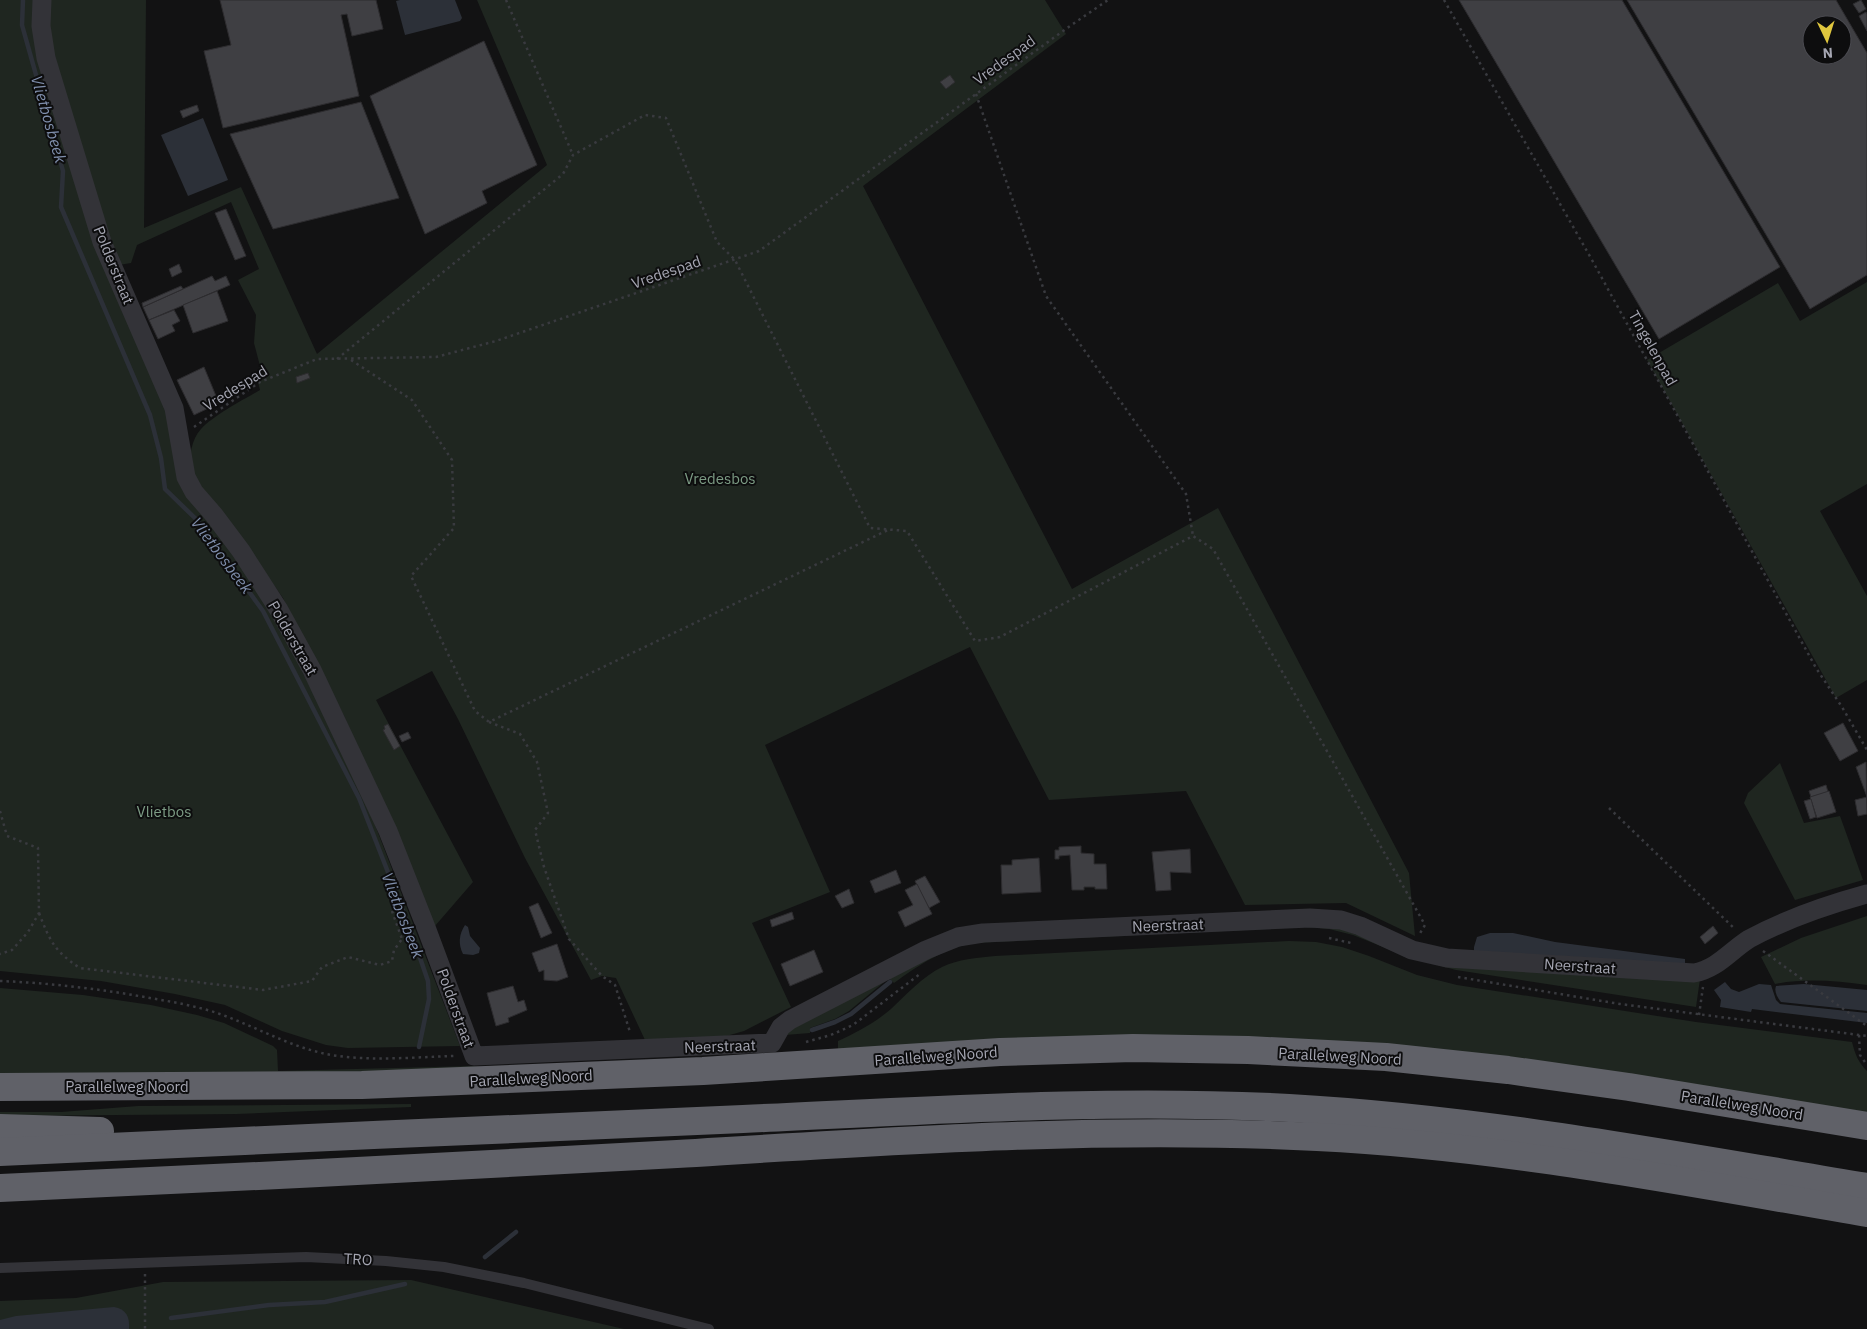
<svg xmlns="http://www.w3.org/2000/svg" width="1867" height="1329" viewBox="0 0 1867 1329" font-family="'IBM Plex Sans',sans-serif">
  <rect width="100%" height="100%" fill="#121213"/>
  <g fill="#1f2620">
    <polygon points="0,0 36,0 34,16 167,415 172,442 307,675 357,778 460,1046 348,1048 326,1045 282,1031 225,1005 175,994 101,981 0,971"/>
    <path d="M 48,0 L 146,0 L 144,228 L 241,187 L 317,354 L 547,165 L 477,0 L 1045,0 L 1066,34 L 863,186 L 1072,589 L 1218,508 L 1409,873 L 1415,936 L 1346,903 L 1245,905 L 1186,791 L 1049,800 L 970,647 L 765,745 L 830,892 L 752,923 L 791,1007 L 744,1031 L 723,1037 L 645,1040 L 616,978 L 602,976 L 591,980 L 525,858 L 458,719 L 432,671 L 376,700 L 473,882 L 435,926 L 344,716 L 283,598 L 239,535 L 188,470 C 190,456 191,440 201,429 C 214,415 243,400 260,390 L 256,374 L 260,366 L 254,343 L 256,315 L 238,280 L 259,269 L 231,202 L 137,245 L 131,263 L 119,265 L 51,60 Z"/>
    <polygon points="1867,282 1867,484 1820,511 1867,596 1867,680 1836,698 1647,360 1778,283 1800,321"/>
    <polygon points="1780,763 1804,823 1840,816 1863,880 1795,900 1744,803 1748,793"/>
    <path d="M 1867,916 L 1867,985 C 1837,981 1805,978 1775,984 L 1761,957 L 1801,938 Z"/>
    <path d="M 1330,925 L 1409,954 L 1700,979 L 1696,1007 L 1456,970 L 1408,957 L 1353,935 L 1329,929 L 1306,927 L 975,943 C 944,948 919,965 894,983 L 889,978 L 849,1011 L 835,1019 L 810,1028 L 810,1033 L 785,1035 L 790,1027 L 958,941 Z"/>
    <path d="M 1289,941 L 1316,942 L 1342,947 L 1369,956 L 1417,975 L 1457,985 L 1696,1022 L 1852,1042 C 1855,1054 1858,1062 1867,1071 L 1867,1119 L 1447,1052 L 0,1080 L 0,988 L 83,995 L 151,1005 L 197,1015 L 224,1023 L 273,1046 L 277,1050 L 278,1071 L 471,1066 L 494,1068 L 838,1052 L 838,1041 C 856,1033 876,1022 891,1009 C 907,994 922,977 942,967 C 959,959 976,958 995,956 Z"/>
    <polygon points="411,1104 411,1107 236,1114 0,1116 0,1112 61,1112 138,1106"/>
    <polygon points="411,1280 624,1329 0,1329 0,1301 76,1298 163,1282"/>
  </g>
  <g fill="#2c3038">
    <polygon points="400,0 455,0 462,18 460,21 405,35 396,1"/>
    <polygon points="203,118 228,180 188,196 161,135"/>
    <path d="M 465,925 L 468,927 L 470,936 L 480,948 L 479,953 L 473,955 L 463,954 C 458,944 459,934 465,925 Z"/>
    <polygon points="1490,933 1513,933 1555,942 1685,959 1685,966 1474,953 1474,947 1477,937"/>
    <polygon points="1725,982 1731,989 1739,992 1759,984 1771,985 1776,1000 1780,1004 1867,1013 1867,1023 1752,1009 1751,1012 1720,1007 1721,1000 1714,990"/>
    <path d="M 1804,984 L 1867,990 L 1867,1011 L 1781,1002 C 1777,997 1774,991 1776,986 Z"/>
    <path d="M 114,1307 C 126,1309 130,1317 129,1329 L 0,1329 L 0,1320 L 16,1316 Z"/>
  </g>
  <g fill="none" stroke-linecap="round" stroke-linejoin="round">
    <g stroke="#2c3038" stroke-width="4.5">
      <polyline points="23,0 22,25 63,171 61,207 150,415 161,458 165,489 198,521 263,611 359,798 409,926 428,981 429,999 419,1047"/>
      <polyline points="812,1030 835,1022 851,1014 890,982"/>
      <polyline points="485,1257 516,1232"/>
      <polyline points="171,1318 269,1305 325,1302 405,1284"/>
    </g>
  </g>
  <g fill="#3f3f43" stroke="#2d2c2f" fill-rule="evenodd">
    <polygon points="220,0 376,0 383,29 352,36 347,14 341,15 359,96 223,128 204,51 231,45"/>
    <polygon points="1459,0 1622,0 1780,267 1659,339"/>
    <path d="M 1627,0 L 1836,0 L 1867,53 L 1867,275 L 1810,309 ZM 1812,25 L 1842,25 L 1842,55 L 1812,55 Z"/>
    <polygon points="1861,0 1866,9 1859,13 1853,4"/>
    <polygon points="1866,12 1867,14 1867,31 1859,16"/>
    <polygon points="484,41 537,165 482,191 487,203 425,234 370,96"/>
    <polygon points="950,75 955,82 946,89 940,82"/>
    <polygon points="361,102 399,198 273,229 230,134"/>
    <polygon points="197,105 199,111 183,118 180,111"/>
    <polygon points="226,209 246,256 235,260 215,213"/>
    <polygon points="179,264 182,272 172,277 169,269"/>
    <polygon points="212,276 215,281 226,276 230,285 149,320 143,307"/>
    <polygon points="181,286 183,289 143,307 142,303"/>
    <polygon points="217,291 228,321 193,333 183,305"/>
    <polygon points="174,310 180,321 172,325 175,331 158,339 149,320"/>
    <polygon points="204,367 216,396 236,386 240,393 194,415 177,380"/>
    <polygon points="308,373 310,378 297,383 296,377"/>
    <polygon points="1843,723 1858,751 1840,761 1824,733"/>
    <polygon points="388,724 400,746 394,750 383,730 385,729 384,726"/>
    <polygon points="408,732 411,738 402,742 399,736"/>
    <polygon points="1866,762 1867,814 1858,816 1855,800 1867,797 1856,767"/>
    <polygon points="1826,785 1828,792 1811,797 1809,791"/>
    <polygon points="1829,791 1836,812 1817,818 1810,797"/>
    <polygon points="1811,799 1816,817 1810,819 1804,801"/>
    <polygon points="1081,846 1081,853 1094,854 1094,864 1106,864 1107,889 1095,889 1095,887 1084,887 1084,890 1072,890 1070,855 1059,856 1059,859 1055,859 1055,850 1059,850 1059,847"/>
    <polygon points="1190,849 1191,873 1170,872 1171,890 1156,891 1152,852"/>
    <polygon points="1039,858 1041,892 1002,894 1001,865 1012,865 1012,860"/>
    <polygon points="896,870 901,883 875,893 870,881"/>
    <polygon points="925,876 940,902 929,908 915,881"/>
    <polygon points="917,884 932,914 905,927 898,912 913,905 905,890"/>
    <polygon points="849,889 854,903 842,908 835,896"/>
    <polygon points="538,903 552,933 541,938 529,907"/>
    <polygon points="792,912 794,919 772,927 770,920"/>
    <polygon points="1713,926 1718,933 1705,944 1700,937"/>
    <polygon points="557,944 568,977 557,981 544,980 544,970 539,972 532,953"/>
    <polygon points="814,950 823,972 790,986 781,964"/>
    <polygon points="513,986 518,1002 524,1000 527,1010 508,1018 509,1022 496,1026 487,993"/>
  </g>
  <g fill="none" stroke-linecap="round" stroke-linejoin="round">
    <g stroke="#393a3f" stroke-width="2.5" stroke-dasharray="2.5 4" stroke-linecap="butt">
      <polyline points="506,0 573,155"/>
      <polyline points="1444,0 1592,260 1816,668 1842,707 1867,750"/>
      <polyline points="976,94 1046,296 1186,494 1193,536"/>
      <polyline points="337,359 563,174 573,155 645,115 666,118 717,242 735,260 870,528 907,531 975,641 1000,637 1193,536 1213,549 1425,925 1419,935"/>
      <polyline points="351,360 412,400 452,460 454,528 411,576 475,711 489,722 890,529"/>
      <polyline points="194,427 260,382 317,359 436,357 496,341 759,251 1070,26 1108,0"/>
      <polyline points="489,722 520,734 537,762 548,813 535,830 544,867 569,939 602,976 615,985 630,1032"/>
      <polyline points="1609,808 1735,929"/>
      <polyline points="0,811 7,836 38,848 39,913 28,932 12,950 0,954"/>
      <polyline points="392,911 402,939 412,935"/>
      <path d="M 39,913 C 50,941 54,951 80,968 L 263,990 L 312,981 L 322,967 L 348,957 L 380,965 L 392,961 L 394,950 L 402,939"/>
      <polyline points="1329,938 1351,943"/>
      <polyline points="1763,951 1867,1026"/>
      <polyline points="1458,977 1620,1004 1867,1036"/>
      <path d="M 0,981 C 50,983 101,989 150,998 C 173,1002 196,1006 217,1013 C 258,1027 294,1050 338,1056 C 376,1061 417,1057 455,1056"/>
      <polyline points="1699,1015 1703,987"/>
      <polyline points="1859,1035 1860,1055 1867,1065"/>
      <polyline points="806,1042 831,1035 853,1025 920,974"/>
      <polyline points="145,1274 145,1329"/>
    </g>
    <polyline stroke="#333338" stroke-width="10" points="0,1268 306,1257 386,1261 444,1267 524,1283 709,1329"/>
    <path stroke="#333338" stroke-width="19" d="M 42,0 L 41,26 L 46,58 L 102,242 L 174,408 L 186,477 L 194,492 L 214,515 L 241,551 L 279,610 L 312,670 L 388,831 L 427,930 L 474,1056 L 772,1043 L 781,1027 L 790,1020 L 926,950 L 958,937 L 983,933 L 1310,918 L 1341,920 L 1360,926 L 1412,950 L 1447,958 L 1694,973 C 1717,969 1730,951 1749,939 C 1786,919 1827,905 1867,894"/>
    <g stroke="#606168" stroke-width="28">
      <polyline points="0,1087 362,1085 703,1071 1000,1052 1133,1048 1248,1050 1386,1057 1508,1070 1629,1087 1867,1126"/>
      <polyline points="0,1128 100,1131"/>
      <path d="M 0,1152 C 248,1140 495,1130 743,1119 C 924,1111 1108,1098 1289,1108 C 1484,1119 1675,1155 1867,1187"/>
      <path d="M 0,1188 C 226,1178 451,1167 677,1154 C 890,1141 1103,1126 1317,1137 C 1502,1146 1685,1182 1867,1213"/>
    </g>
  </g>
  <g text-anchor="middle" dominant-baseline="central" stroke-width="4" stroke-linejoin="round" paint-order="stroke">
    <g font-size="15" fill="#a5a6b2" stroke="#0d0d0e">
      <text transform="translate(1004 60) rotate(-36)">Vredespad</text>
      <text transform="translate(114 265) rotate(68)">Polderstraat</text>
      <text transform="translate(666 272) rotate(-19)">Vredespad</text>
      <text transform="translate(1653 348) rotate(61)">Tingelenpad</text>
      <text transform="translate(235 388) rotate(-32)">Vredespad</text>
      <text transform="translate(293 638) rotate(60)">Polderstraat</text>
      <text transform="translate(1168 925) rotate(-2)">Neerstraat</text>
      <text transform="translate(1580 966) rotate(4)">Neerstraat</text>
      <text transform="translate(456 1008) rotate(70)">Polderstraat</text>
      <text transform="translate(720 1046) rotate(-2)">Neerstraat</text>
      <text transform="translate(936 1056) rotate(-4)">Parallelweg Noord</text>
      <text transform="translate(1340 1056) rotate(3)">Parallelweg Noord</text>
      <text transform="translate(531 1078) rotate(-3)">Parallelweg Noord</text>
      <text x="127" y="1086">Parallelweg Noord</text>
      <text transform="translate(1742 1105) rotate(9)">Parallelweg Noord</text>
      <text transform="translate(358 1259) rotate(3)">TRO</text>
    </g>
    <g font-size="15" fill="#7d9c85" stroke="#0d0d0e">
      <text x="720" y="478">Vredesbos</text>
      <text x="164" y="811">Vlietbos</text>
    </g>
    <g font-size="16" font-style="italic" fill="#7f8eab" stroke="#0d0d0e">
      <text transform="translate(49 119) rotate(74)">Vlietbosbeek</text>
      <text transform="translate(222 555) rotate(53)">Vlietbosbeek</text>
      <text transform="translate(403 915) rotate(69)">Vlietbosbeek</text>
    </g>
  </g>
  <g transform="translate(1827 40) rotate(176)"><circle r="24" fill="#0d0d0e" stroke="#4a4a50"/>
  <path d="M0-4L9 19L0 12L-9 19Z" fill="#dfc63e"/>
  <text y="-8" font-size="14" font-weight="bold" text-anchor="middle" fill="#a5a6b2">N</text>
  </g>
</svg>
